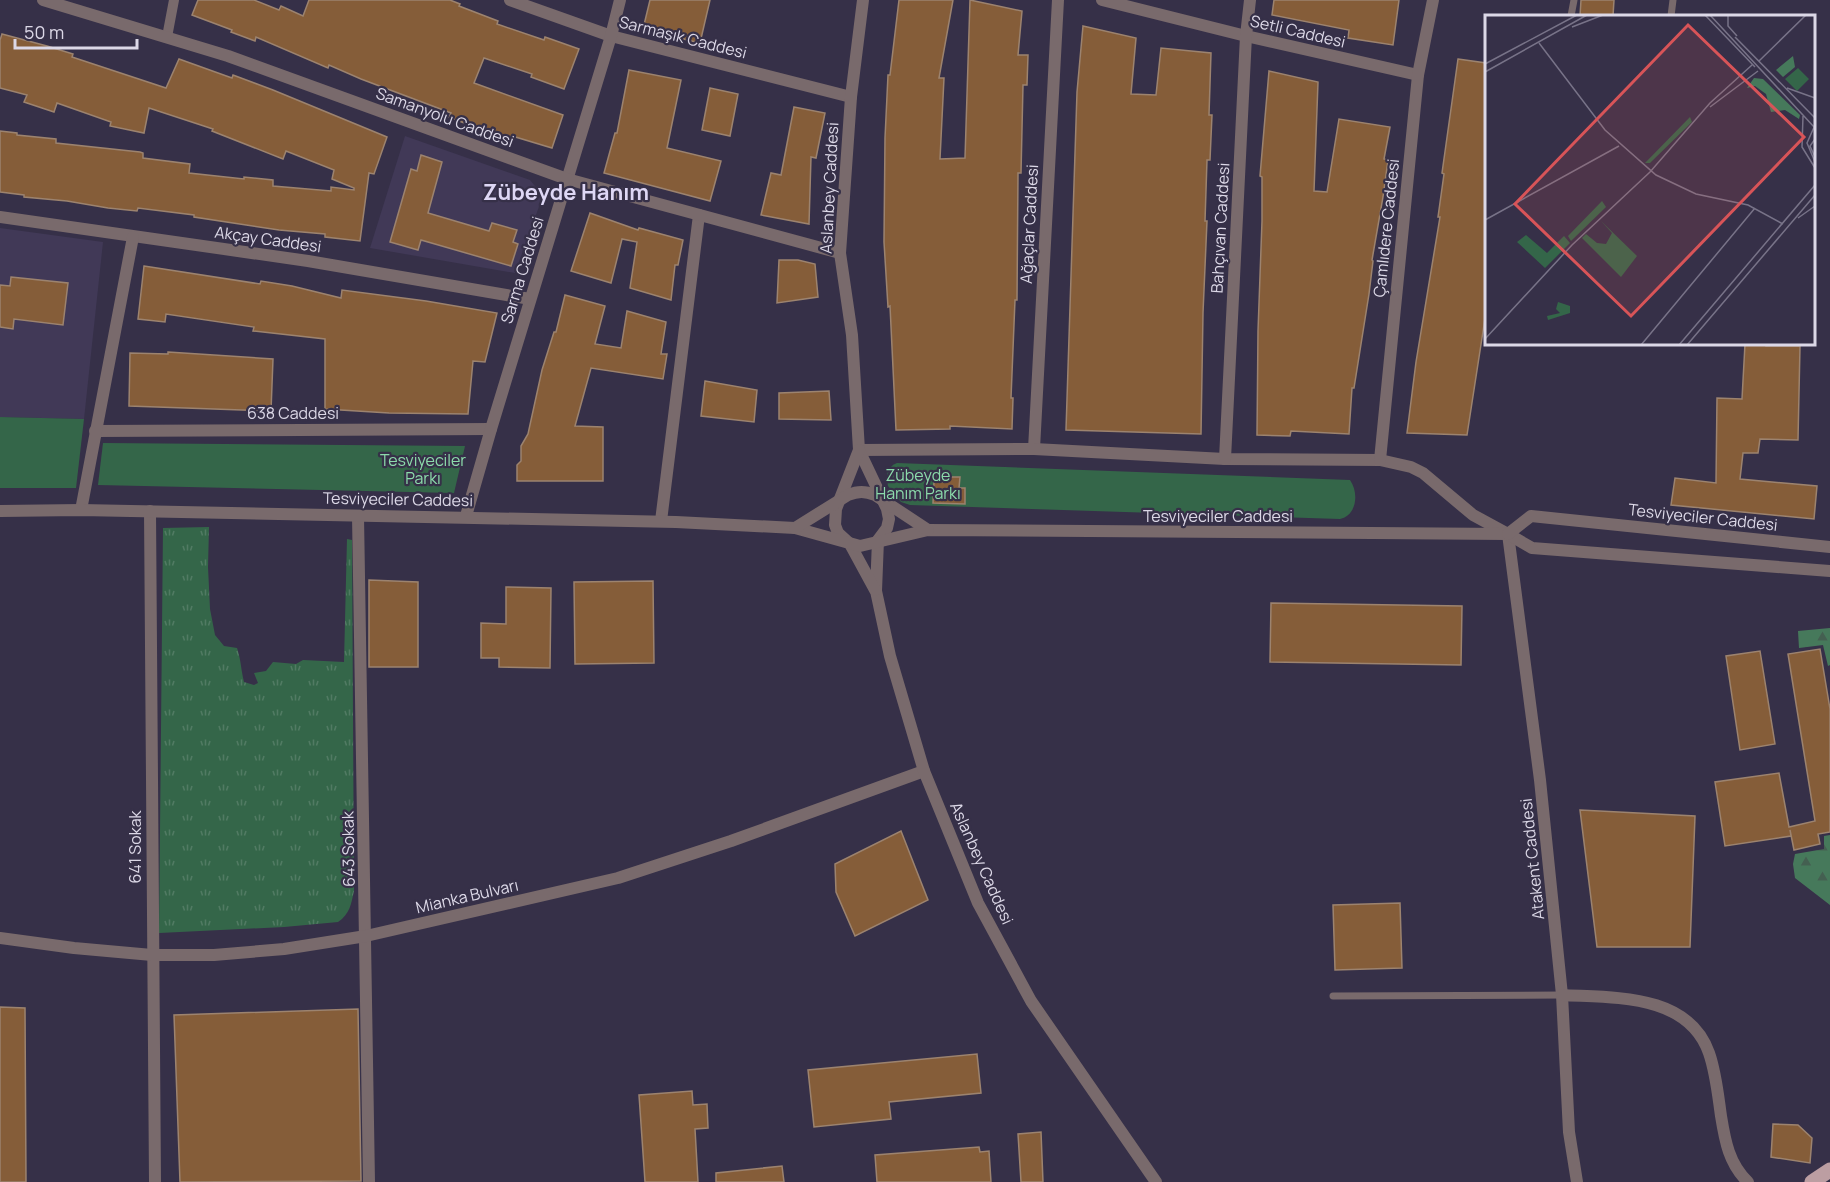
<svg xmlns="http://www.w3.org/2000/svg" width="1830" height="1182" viewBox="0 0 1830 1182" font-family="Manrope,sans-serif">
  <defs>
    <pattern id="grass-tufts" width="24" height="20" patternUnits="userSpaceOnUse" patternTransform="scale(1.5)"><rect width="24" height="20" fill="#346649"/><path d="M3 7l-1-3M5 7V3M7 7l1-3M15 17l-1-3M17 17v-4M19 17l1-3" fill="none" stroke="#517b63"/></pattern>
    <pattern id="forest-firs" width="22" height="20" patternUnits="userSpaceOnUse" patternTransform="scale(1.5)"><rect width="22" height="20" fill="#46795b"/><path d="M5 1l3.5 6h-7zM16 11l3.5 6h-7z" fill="#446051"/></pattern>
  </defs>
  <rect width="100%" height="100%" fill="#363048"/>
  <g fill="#413957">
    <polygon points="405,136 530,180 539,191 541,201 515,273 370,248"/>
    <polygon points="0,228 103,242 84,419 0,417"/>
  </g>
  <path fill="url(#grass-tufts)" d="M 209,527 L 208,567 L 210,609 L 215,635 L 224,646 L 237,648 C 241,660 241,670 244,682 L 254,685 L 258,683 L 254,673 L 266,671 L 273,662 L 296,664 L 303,660 L 344,662 L 347,539 L 352,540 L 354,891 C 351,904 350,914 338,922 L 284,927 L 159,933 L 163,528 Z"/>
  <g fill="url(#forest-firs)">
    <polygon points="1830,628 1830,665 1828,666 1823,645 1799,648 1798,631"/>
    <polygon points="1830,835 1830,905 1795,878 1793,864 1795,854 1824,849 1824,836"/>
  </g>
  <g fill="#346649">
    <polygon points="0,417 84,419 76,488 0,488"/>
    <polygon points="103,443 465,446 454,493 98,485"/>
    <path d="M 897,463 L 1350,480 C 1359,493 1357,515 1340,519 L 910,505 L 901,502 L 888,486 C 886,475 886,468 897,463 Z"/>
  </g>
  <g fill="#855d39" stroke="#9c836f" stroke-width="1.5">
    <polygon points="198,0 254,0 279,10 281,6 303,16 309,0 450,0 460,4 459,6 498,21 497,24 544,40 545,37 579,49 564,89 531,77 532,74 484,58 474,83 563,115 552,148 512,136 510,141 449,117 451,113 361,79 329,65 328,68 256,37 255,41 231,32 232,30 192,15"/>
    <polygon points="650,0 710,0 700,43 643,29"/>
    <polygon points="899,0 953,0 939,78 944,78 940,159 965,158 970,0 1022,11 1018,55 1028,55 1027,85 1023,85 1021,173 1018,173 1017,300 1015,300 1011,398 1013,398 1012,429 950,426 950,429 896,430 890,306 888,307 884,242 885,138 888,75 890,75"/>
    <polygon points="1274,0 1399,0 1393,45 1348,38 1349,30 1272,15"/>
    <polygon points="1581,0 1614,0 1613,16 1580,16"/>
    <polygon points="1083,26 1136,38 1131,94 1156,95 1161,48 1211,53 1209,115 1212,115 1210,160 1207,160 1205,221 1207,221 1203,313 1201,434 1066,430 1077,92"/>
    <polygon points="2,34 47,46 73,54 72,57 166,88 179,59 232,78 233,75 273,90 387,137 374,174 369,173 360,241 325,237 325,234 279,230 194,217 194,215 138,208 137,211 108,208 67,201 24,197 24,195 0,192 0,131 17,133 17,135 56,139 56,143 140,152 143,153 143,158 190,164 189,173 244,179 244,177 273,180 273,186 331,191 331,187 354,190 354,188 332,179 334,170 286,151 283,159 212,131 213,129 149,108 144,133 110,126 111,122 57,103 54,112 24,102 27,95 0,88 0,40"/>
    <polygon points="1458,59 1486,63 1486,312 1467,435 1407,433 1416,362 1440,217 1438,217 1444,174 1442,173"/>
    <polygon points="629,70 681,80 667,148 721,161 710,201 604,173 615,133 617,133"/>
    <polygon points="1269,71 1318,82 1314,191 1327,192 1339,119 1390,127 1384,159 1388,160 1383,197 1372,260 1373,261 1369,294 1354,388 1352,388 1349,434 1291,431 1290,436 1257,435 1258,331 1262,221 1262,177 1260,176"/>
    <polygon points="710,88 738,94 730,136 702,130"/>
    <polygon points="794,107 825,113 816,158 811,157 809,224 761,215 771,173 781,175"/>
    <polygon points="421,155 442,162 428,213 489,231 492,223 517,230 513,242 518,244 511,266 421,240 418,250 390,242 411,169 417,171"/>
    <polygon points="590,213 638,230 639,228 683,240 678,265 675,265 671,300 630,288 637,242 622,239 611,283 571,271"/>
    <polygon points="779,260 798,260 815,264 818,297 777,303"/>
    <polygon points="144,266 260,284 261,281 292,286 341,298 342,290 426,301 497,313 485,362 473,361 468,414 389,413 325,409 325,339 253,331 254,327 166,314 165,322 138,319"/>
    <polygon points="11,277 68,283 63,325 14,319 13,329 0,327 0,285 10,286"/>
    <polygon points="565,295 605,306 595,344 621,348 627,311 666,322 661,354 667,354 663,379 591,368 575,426 603,427 603,481 517,481 517,465 521,461 521,446 528,434 542,370 554,332 556,332"/>
    <polygon points="1745,344 1766,344 1766,346 1800,346 1798,440 1760,439 1758,453 1743,453 1740,479 1817,486 1814,519 1671,505 1675,478 1716,483 1717,398 1742,399"/>
    <polygon points="168,352 273,359 271,411 129,406 130,353 168,354"/>
    <polygon points="705,381 757,390 754,422 701,416"/>
    <polygon points="829,391 831,420 779,419 779,393"/>
    <polygon points="943,477 960,477 959,488 965,488 965,504 933,503 934,482 943,482"/>
    <polygon points="369,580 418,582 418,667 369,667"/>
    <polygon points="653,581 654,663 575,664 574,582"/>
    <polygon points="506,587 551,588 550,668 499,667 499,658 481,658 481,623 506,624"/>
    <polygon points="1271,603 1462,606 1461,665 1270,662"/>
    <polygon points="1820,649 1830,709 1830,832 1818,834 1820,844 1794,850 1790,830 1791,836 1725,846 1715,782 1779,773 1789,827 1815,821 1788,654"/>
    <polygon points="1760,651 1775,744 1740,750 1726,656"/>
    <polygon points="1580,810 1695,816 1690,947 1597,947"/>
    <polygon points="901,831 928,900 855,936 836,892 835,864"/>
    <polygon points="1400,903 1402,968 1335,970 1333,905"/>
    <polygon points="0,1007 25,1008 26,1182 0,1182"/>
    <polygon points="358,1009 361,1181 180,1182 174,1015"/>
    <polygon points="977,1054 981,1093 889,1102 891,1119 814,1127 808,1070"/>
    <polygon points="692,1091 693,1105 707,1104 708,1128 695,1129 698,1182 645,1182 639,1095"/>
    <polygon points="1773,1124 1798,1125 1812,1138 1810,1163 1771,1157"/>
    <polygon points="1041,1132 1043,1182 1021,1182 1018,1134"/>
    <polygon points="979,1147 980,1152 989,1151 991,1182 877,1182 875,1155"/>
    <polygon points="782,1166 784,1182 716,1182 716,1173"/>
  </g>
  <g fill="none" stroke-linecap="round" stroke-linejoin="round">
    <g stroke="#796a6c" stroke-width="7">
      <polyline points="1571,16 1574,0"/>
      <polyline points="1671,16 1673,0"/>
      <polyline points="1333,996 1562,995"/>
    </g>
    <polyline stroke="#796a6c" stroke-width="10" points="167,37 174,0"/>
    <g stroke="#796a6c" stroke-width="12">
      <polyline points="510,0 611,36 851,97"/>
      <polyline points="1102,0 1246,36 1418,75"/>
      <polyline points="0,217 308,261 530,299"/>
      <polyline points="95,431 491,429"/>
      <polyline points="1034,449 1058,0"/>
      <polyline points="859,450 1034,449 1225,459 1380,460 1411,467 1423,473 1473,515 1508,534 1540,780 1562,995 1569,1132 1577,1182"/>
      <polyline points="1225,459 1246,36 1250,0"/>
      <polyline points="1380,460 1418,75 1433,0"/>
      <polyline points="81,510 133,237"/>
      <polyline points="150,511 155,1182"/>
      <polyline points="358,516 369,1182"/>
      <polyline points="466,516 491,429 611,36 620,0"/>
      <polyline points="661,521 699,215"/>
      <polyline points="0,938 74,948 152,955 214,955 284,949 366,936 618,878 731,841 924,771"/>
      <path d="M 1562,995 C 1613,998 1688,993 1709,1053 C 1716,1073 1718,1095 1721,1116 C 1725,1141 1729,1164 1748,1182"/>
    </g>
    <g stroke="#796a6c" stroke-width="12">
      <polyline points="43,0 228,56 567,179 840,253"/>
      <polyline points="863,0 851,97 840,253 852,335 859,450 887,509 889,519 887,528 878,540 876,591 890,656 924,771 978,903 1031,1001 1156,1182"/>
      <polyline points="859,450 836,509 835,525 838,533 850,544 875,590"/>
      <polyline points="0,511 81,510 676,522 795,528 860,546 928,530 1508,534 1532,548 1830,571"/>
      <path d="M 795,528 L 848,495 C 858,491 865,491 875,495 L 928,530"/>
      <polyline points="1508,534 1531,516 1830,547"/>
    </g>
    <polyline stroke="#bc9ea2" stroke-width="15" points="1812,1182 1830,1170"/>
  </g>
  <g text-anchor="middle" dominant-baseline="central" stroke-width="4.5" stroke-linejoin="round" paint-order="stroke">
    <g font-size="16" fill="#dcd8e7" stroke="#363048">
      <text transform="translate(1298 31) rotate(13)">Setli Caddesi</text>
      <text transform="translate(683 37) rotate(14)">Sarmaşık Caddesi</text>
      <text transform="translate(445 117) rotate(20)">Samanyolu Caddesi</text>
      <text transform="translate(829 188) rotate(-87)">Aslanbey Caddesi</text>
      <text transform="translate(1029 224) rotate(-87)">Ağaçlar Caddesi</text>
      <text transform="translate(1220 228) rotate(-87)">Bahçıvan Caddesi</text>
      <text transform="translate(1386 228) rotate(-84)">Çamlıdere Caddesi</text>
      <text transform="translate(268 239) rotate(8)">Akçay Caddesi</text>
      <text transform="translate(522 270) rotate(-73)">Sarma Caddesi</text>
      <text x="293" y="413">638 Caddesi</text>
      <text transform="translate(398 499) rotate(1)">Tesviyeciler Caddesi</text>
      <text x="1218" y="516">Tesviyeciler Caddesi</text>
      <text transform="translate(1703 517) rotate(6)">Tesviyeciler Caddesi</text>
      <text transform="translate(135 847) rotate(-90)">641 Sokak</text>
      <text transform="translate(348 849) rotate(-91)">643 Sokak</text>
      <text transform="translate(1532 859) rotate(-96)">Atakent Caddesi</text>
      <text transform="translate(982 863) rotate(66)">Aslanbey Caddesi</text>
      <text transform="translate(467 896) rotate(-13)">Mianka Bulvarı</text>
    </g>
    <g font-size="16" fill="#8cdbab" stroke="#363048">
      <text x="423" y="460">Tesviyeciler<tspan x="423" dy="18">Parkı</tspan></text>
      <text x="918" y="475">Zübeyde<tspan x="918" dy="18">Hanım Parkı</tspan></text>
    </g>
    <g font-size="22" font-weight="bold" fill="#ded7f5" stroke="#363048">
      <text x="566" y="192">Zübeyde Hanım</text>
    </g>
  </g>
  <g transform="translate(1485 15)">
    <rect width="330" height="330" fill="#363048"/>
    <path d="M 313,53 L 324,64 L 312,76 L 300,64 ZM 116,206 L 152,241 L 136,262 L 97,223 L 101,219 L 112,228 L 121,229 L 127,218 ZM 73,287 L 85,291 L 85,298 L 63,305 L 62,301 L 75,298 L 71,294 Z" fill="#346649"/>
    <path d="M 308,41 L 310,52 L 298,62 L 291,55 ZM 269,63 L 278,64 L 315,100 L 314,104 L 300,95 L 286,97 L 281,79 L 270,71 L 262,73 Z" fill="#46795b"/>
    <path d="M 205,102 L 207,107 L 165,148 L 160,148 ZM 117,186 L 121,192 L 86,226 L 83,221 ZM 41,220 L 62,238 L 79,221 L 85,228 L 60,253 L 32,227 Z" fill="#346649"/>
    <path fill="none" stroke="#787388" stroke-width="1.5" d="M 220,0 L 270,52M 225,0 L 330,113M 243,0 L 243,11 L 252,21M 87,12 L 118,0M 250,22 L 330,103M 54,28 L 120,115 L 171,160 L 211,179 L 263,190 L 298,209M 274,46 L 321,0M 0,49 L 92,0M 0,57 L 102,0M 302,73 L 330,83M 225,92 L 273,56M 318,101 L 317,132 L 330,153M 330,110 L 322,128 L 330,147M 330,124 L 325,131 L 330,142M 313,203 L 330,191M 0,205 L 134,131M 0,324 L 87,230 L 165,157 L 225,88 L 267,50M 156,330 L 270,193M 194,330 L 330,170M 202,330 L 330,180"/>
    <path fill="#d85458" fill-opacity="0.15" stroke="#d85458" stroke-width="3" d="M 203,10 L 319,122 L 146,301 L 30,189 Z"/>
    <rect width="330" height="330" fill="none" stroke="#dcd8e7" stroke-width="3"/>
  </g>
  <path d="M15 39v9h122v-9" fill="none" stroke="#dcd8e7" stroke-width="3"/>
  <text x="24" y="39" font-size="18" fill="#dcd8e7" stroke="#363048" stroke-width="4.5" paint-order="stroke">50 m</text>
</svg>
